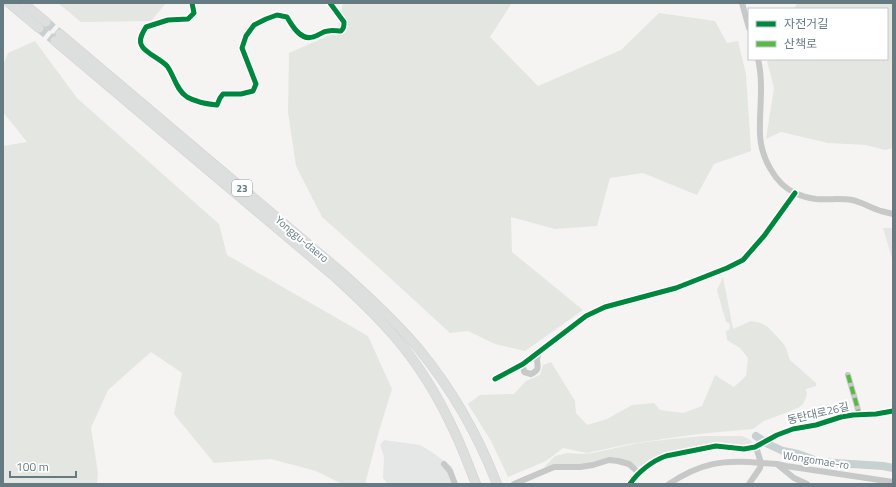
<svg xmlns="http://www.w3.org/2000/svg" width="896" height="487" viewBox="0 0 896 487" font-family="'Titillium Web','Noto Sans KR',sans-serif">
  <rect width="100%" height="100%" fill="#f5f4f3"/>
  <g fill="#e5e6e6">
    <polygon points="883,228 893,228 893,262"/>
    <polygon points="384,440 420,445 432,452 452,467 454,484 388,484 383,478 384,456 380,445"/>
  </g>
  <g fill="#e4e6e1">
    <polygon points="58,3 166,3 151,21 81,22"/>
    <polygon points="343,3 512,3 490,37 538,86 621,50 659,13 715,21 727,43 738,41 746,74 751,151 714,164 697,195 643,173 610,178 597,226 555,229 511,217 512,252 583,310 525,351 495,344 468,331 450,333 377,266 322,217 296,166 288,112 289,53 337,32"/>
    <polygon points="797,3 893,3 893,148 885,150 866,145 828,143 781,132 766,139 774,88 767,61 773,59 887,59 887,9 794,9"/>
    <polygon points="35,41 77,98 219,224 227,255 368,336 392,389 379,431 365,484 342,484 316,471 271,459 214,463 174,414 182,373 151,352 108,390 91,428 98,473 97,484 3,484 3,146 27,142 3,112 3,65 8,53"/>
    <polygon points="723,277 733,329 751,321 761,323 768,327 782,342 786,348 790,360 816,383 816,386 806,389 807,394 805,400 803,404 798,408 764,421 753,429 698,434 629,444 587,453 563,448 546,461 508,477 491,441 468,404 480,395 514,394 526,381 540,375 543,365 551,362 575,401 576,413 587,425 607,419 632,405 654,403 660,410 683,413 702,406 715,375 734,387 746,376 748,358 740,348 727,340 726,331 729,330 730,326 729,323 726,322 717,290"/>
    <polygon points="704,436 742,436 749,439 753,443 739,446 717,443 671,452 639,467 632,464 616,458 584,465 563,465 544,467 555,456 567,453 582,454 593,453 638,443 671,439"/>
  </g>
  <g fill="none" stroke-linecap="round" stroke-linejoin="round">
    <polyline stroke="#c7d1d2" stroke-width="8" points="756,436 768,444 783,451 798,454 820,462 883,466 893,468"/>
    <g stroke="#cacfd1" stroke-width="9" stroke-dasharray="9 4.5" stroke-linecap="butt">
      <polyline points="46,22 60,34"/>
      <polyline points="39,28 55,41"/>
    </g>
    <g stroke="#d0d1d1" stroke-width="10">
      <g id="highway">
        <polyline points="9,3 39,28"/>
        <polyline points="23,3 46,22"/>
        <path d="M 60,34 L 340,271 C 367,295 394,320 418,348 C 451,388 478,435 497,484"/>
        <path d="M 55,41 L 335,277 C 356,296 377,316 395,337 C 419,365 440,400 455,433 C 463,449 469,467 476,484"/>
      </g>
    </g>
    <g stroke="#c7c9c8" stroke-width="6">
      <path d="M 192,3 L 194,13 L 188,19 L 168,20 L 146,27 C 143,32 139,38 141,44 C 143,52 161,59 167,66 C 174,75 176,90 187,97 C 196,102 206,104 217,105 L 220,98 L 223,94 L 241,94 L 253,91 L 256,84 L 242,48 L 246,36 L 254,25 L 266,19 L 277,15 L 287,17 C 292,26 301,41 313,37 C 318,36 323,31 328,31 C 332,30 337,31 341,31 C 344,28 344,26 344,22 L 330,3"/>
      <polyline points="742,3 749,28"/>
      <path d="M 758,59 C 764,84 759,110 760,135 C 761,157 775,184 795,193 C 801,196 809,198 816,199 C 828,200 840,198 852,200 C 862,202 871,208 881,211 C 885,212 889,213 893,214"/>
      <path d="M 523,364 L 524,372 L 531,374 C 539,370 538,368 537,360 C 537,357 539,354 540,350"/>
      <polyline points="848,375 857,406 859,415"/>
      <polyline points="495,379 523,364 586,316 605,307 676,288 727,268 743,260 764,236 795,193"/>
      <polyline points="444,464 450,471 455,484"/>
      <polyline points="778,465 794,478 807,484"/>
      <polyline points="514,484 554,467 580,467 593,465 609,460 618,461 629,464 639,473"/>
      <path d="M 630,484 C 638,472 652,461 666,456 L 716,446 L 744,449 L 755,447 L 777,435 L 793,429 L 816,425 L 841,417 L 853,415 L 876,414 L 893,411"/>
      <path d="M 669,484 C 700,463 724,459 761,463 L 756,447"/>
      <polyline points="749,484 760,468 761,463 777,464 786,466 893,482"/>
    </g>
    <use href="#highway" stroke="#dddede" stroke-width="9"/>
    <polyline stroke="#58b947" stroke-width="4" stroke-dasharray="8 4" stroke-linecap="butt" points="848,375 857,406 859,415"/>
    <g stroke="#fff" stroke-width="8">
      <g id="cycleway">
        <path d="M 192,3 L 194,13 L 188,19 L 168,20 L 146,27 C 143,32 139,38 141,44 C 143,52 161,59 167,66 C 174,75 176,90 187,97 C 196,102 206,104 217,105 L 220,98 L 223,94 L 241,94 L 253,91 L 256,84 L 242,48 L 246,36 L 254,25 L 266,19 L 277,15 L 287,17 C 292,26 301,41 313,37 C 318,36 323,31 328,31 C 332,30 337,31 341,31 C 344,28 344,26 344,22 L 330,3"/>
        <polyline points="495,379 523,364 586,316 605,307 676,288 727,268 743,260 764,236 795,193"/>
        <path d="M 630,484 C 638,472 652,461 666,456 L 716,446 L 744,449 L 755,447 L 777,435 L 793,429 L 816,425 L 841,417 L 853,415 L 876,414 L 893,411"/>
      </g>
    </g>
    <use href="#cycleway" stroke="#00873e" stroke-width="5"/>
  </g>
  <g text-anchor="middle" dominant-baseline="central" stroke-width="4" stroke-linejoin="round" paint-order="stroke">
    <rect fill="#fff" stroke="#94a2a7" stroke-width="1" x="232" y="180" width="20" height="16" rx="3"/>
    <g font-size="10" font-weight="bold" fill="#667a81">
      <text x="242" y="188">23</text>
    </g>
    <g font-size="11" fill="#667a81" stroke="#fff">
      <text transform="translate(302 239) rotate(40)">Yonggu-daero</text>
      <text transform="translate(818 413) rotate(-13)">동탄대로26길</text>
      <text transform="translate(816 460) rotate(9)">Wongomae-ro</text>
    </g>
  </g>
  <rect width="896" height="487" fill="none" stroke="#667a81" stroke-width="8"/>
  <rect x="748" y="8" width="140" height="52" fill="#ffffff" stroke="#c2cacd"/>
  <rect x="756" y="21" width="20" height="6" fill="#00873e" stroke="#c2cacd"/>
  <text x="784" y="28" font-size="12" fill="#667a81">자전거길</text>
  <rect x="756" y="41" width="20" height="6" fill="#58b947" stroke="#c2cacd"/>
  <text x="784" y="48" font-size="12" fill="#667a81">산책로</text>
  <path d="M10 471v6h66v-6" fill="none" stroke="#667a81" stroke-width="2"/>
  <text x="16" y="471" font-size="12" fill="#667a81" stroke="#ffffff" stroke-width="3" paint-order="stroke">100 m</text>
</svg>
